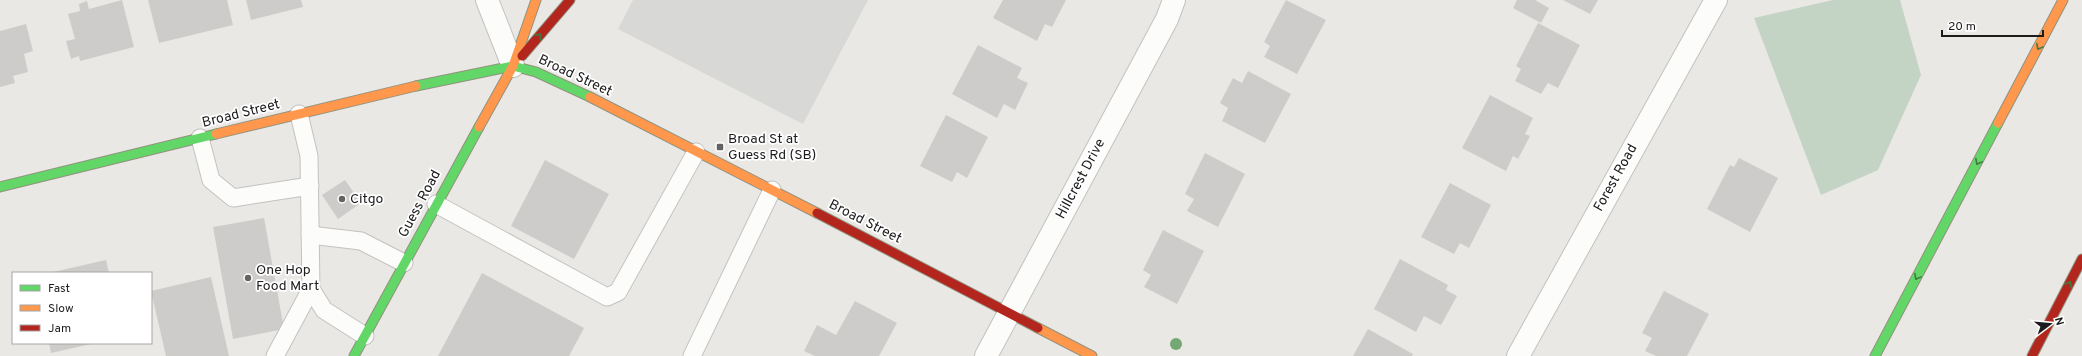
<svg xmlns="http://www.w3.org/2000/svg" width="2082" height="356" viewBox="0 0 2082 356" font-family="Overpass,sans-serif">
  <rect width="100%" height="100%" fill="#eae8e5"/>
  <polygon fill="#d8d8d6" points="633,0 868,0 803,124 618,29"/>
  <polygon fill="#c4d4c4" points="1833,0 1900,0 1921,75 1878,170 1821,195 1754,18"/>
  <g fill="#ceccca">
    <polygon points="122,0 134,47 80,61 79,56 71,59 66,41 75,39 68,14 80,11 79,4 87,1 89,9"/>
    <polygon points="148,0 227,0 233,25 159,43"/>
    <polygon points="246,0 301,0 303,7 251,20"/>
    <polygon points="1003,0 1066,0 1052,27 1045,24 1037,41 993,18"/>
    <polygon points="1286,0 1326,20 1297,74 1264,57 1270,46 1264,42"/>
    <polygon points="1517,0 1535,0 1549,8 1541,23 1513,8"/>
    <polygon points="1563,0 1598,0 1590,14"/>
    <polygon points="1538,23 1580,45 1558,88 1548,83 1541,94 1515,81 1521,69 1516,66"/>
    <polygon points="26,24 33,51 24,54 28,72 13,76 15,83 0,87 0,31"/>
    <polygon points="978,45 1022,68 1017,78 1028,83 1015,110 1004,104 997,118 952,94"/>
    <polygon points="1248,71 1291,94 1265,143 1222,121 1228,108 1220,103 1233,78 1242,83"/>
    <polygon points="1490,95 1533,118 1525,134 1530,136 1518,159 1513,156 1506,171 1462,148"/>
    <polygon points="946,115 988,137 967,178 957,172 952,182 920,166"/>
    <polygon points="1205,153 1245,174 1218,227 1187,211 1194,199 1185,194"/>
    <polygon points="1739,158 1778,178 1750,232 1707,209 1730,165 1734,167"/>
    <polygon points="545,160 609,194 574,259 511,226"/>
    <polygon points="345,180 361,203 338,219 322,195"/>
    <polygon points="1450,183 1491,205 1469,248 1460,243 1454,254 1421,237"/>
    <polygon points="264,218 284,329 233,339 213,227"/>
    <polygon points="1163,230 1204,251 1177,304 1144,287 1151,275 1143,270"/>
    <polygon points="1400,259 1448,285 1446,290 1457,296 1441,325 1424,316 1416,332 1374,309"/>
    <polygon points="106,260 109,273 53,273 53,272"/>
    <polygon points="482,273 584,328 569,356 438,356"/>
    <polygon points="211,277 229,356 166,356 151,291"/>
    <polygon points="1664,291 1709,314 1687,356 1656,356 1645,351 1652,338 1642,333"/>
    <polygon points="855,301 897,323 879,356 815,356 804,351 817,325 836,335"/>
    <polygon points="1368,329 1413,354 1412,356 1353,356"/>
    <polygon points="49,343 91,343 91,344 51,353"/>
  </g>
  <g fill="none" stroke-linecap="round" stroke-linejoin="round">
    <g stroke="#c3c2c1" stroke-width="19">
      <g id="lane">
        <polyline points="299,114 309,156 311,289 324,310 365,336"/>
        <polyline points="200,138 211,180 233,198 310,186"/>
        <polyline points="436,204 607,297 618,292 696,152"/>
        <polyline points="310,235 361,241 404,263"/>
        <polyline points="275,356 311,289"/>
        <polyline points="692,356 772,190"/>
      </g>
    </g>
    <g stroke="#c3c2c1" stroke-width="24">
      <g id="street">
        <polyline points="487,0 513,66"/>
        <polyline points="986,356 1167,19 1174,0"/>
        <polyline points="1518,356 1716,0"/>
      </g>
    </g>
    <g stroke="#91927e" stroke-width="11">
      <g id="fast">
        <polyline points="416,86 513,66 536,72 590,97"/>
        <polyline points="0,187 216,134"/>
        <polyline points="354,356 479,127"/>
        <polyline points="1875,356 1998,123"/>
      </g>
    </g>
    <g stroke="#91927e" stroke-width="11">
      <g id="slow">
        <polyline points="590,97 817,213"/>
        <polyline points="1998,123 2063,0"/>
        <polyline points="479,127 513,66 536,0"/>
        <polyline points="216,134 416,86"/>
        <polyline points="1038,328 1092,356"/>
      </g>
    </g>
    <g stroke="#91927e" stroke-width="11">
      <g id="jam">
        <polyline points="522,56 570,0"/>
        <polyline points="817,213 1038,328"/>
        <polyline points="2032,356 2082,259"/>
      </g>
    </g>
    <use href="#lane" stroke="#fcfcfb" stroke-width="17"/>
    <use href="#street" stroke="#fcfcfb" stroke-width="22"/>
    <use href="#fast" stroke="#63d668" stroke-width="9"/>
    <use href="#slow" stroke="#ff974d" stroke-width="9"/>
    <use href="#jam" stroke="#b3261e" stroke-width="9"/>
  </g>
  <circle fill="#73a874" cx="1176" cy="344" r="6"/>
  <defs><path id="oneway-chevron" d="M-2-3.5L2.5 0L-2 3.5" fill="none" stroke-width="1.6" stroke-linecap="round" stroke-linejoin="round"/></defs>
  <g stroke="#407942">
    <use href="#oneway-chevron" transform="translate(539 36) rotate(-49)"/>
    <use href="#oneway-chevron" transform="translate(2039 47) rotate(118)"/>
    <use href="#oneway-chevron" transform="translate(1978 162) rotate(118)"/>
    <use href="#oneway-chevron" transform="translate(1917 277) rotate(118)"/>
    <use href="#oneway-chevron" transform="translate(2069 284) rotate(-63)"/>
  </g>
  <g fill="#646362" stroke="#fff" stroke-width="1.5">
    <rect x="716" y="143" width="8" height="8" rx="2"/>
    <circle cx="342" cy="199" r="4"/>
    <circle cx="248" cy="278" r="4"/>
  </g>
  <g text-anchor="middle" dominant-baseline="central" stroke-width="3.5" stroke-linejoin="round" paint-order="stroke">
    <g font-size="14" fill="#1c1c1c" stroke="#fff">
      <text transform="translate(575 76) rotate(25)">Broad Street</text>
      <text transform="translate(241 114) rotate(-14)">Broad Street</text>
      <text transform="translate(1616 178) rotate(-61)">Forest Road</text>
      <text transform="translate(1081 179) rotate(-62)">Hillcrest Drive</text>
      <text transform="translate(420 204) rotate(-62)">Guess Road</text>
      <text transform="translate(865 222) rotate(27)">Broad Street</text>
    </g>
    <g font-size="14" fill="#1c1c1c" stroke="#fff" text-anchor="start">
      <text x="728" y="139">Broad St at<tspan x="728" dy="16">Guess Rd (SB)</tspan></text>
      <text x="350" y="199">Citgo</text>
      <text x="256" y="270">One Hop<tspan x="256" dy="16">Food Mart</tspan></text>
    </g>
  </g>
  <rect x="12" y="272" width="140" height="72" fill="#ffffff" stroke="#a4a4a4"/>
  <rect x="20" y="285" width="20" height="6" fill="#63d668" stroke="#a4a4a4"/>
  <text x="48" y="292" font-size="12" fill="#1c1c1c">Fast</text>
  <rect x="20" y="305" width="20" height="6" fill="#ff974d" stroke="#a4a4a4"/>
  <text x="48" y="312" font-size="12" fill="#1c1c1c">Slow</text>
  <rect x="20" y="325" width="20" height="6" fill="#b3261e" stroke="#a4a4a4"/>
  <text x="48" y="332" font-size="12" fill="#1c1c1c">Jam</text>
  <g transform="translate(2050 324) rotate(74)" stroke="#ffffff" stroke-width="3" paint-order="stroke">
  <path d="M0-3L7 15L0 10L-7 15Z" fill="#1c1c1c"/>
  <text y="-6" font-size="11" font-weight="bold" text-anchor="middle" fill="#1c1c1c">N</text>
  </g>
  <path d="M1942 30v6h101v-6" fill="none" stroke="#1c1c1c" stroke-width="2"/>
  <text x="1948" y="30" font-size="12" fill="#1c1c1c" stroke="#ffffff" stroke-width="3" paint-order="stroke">20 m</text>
</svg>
